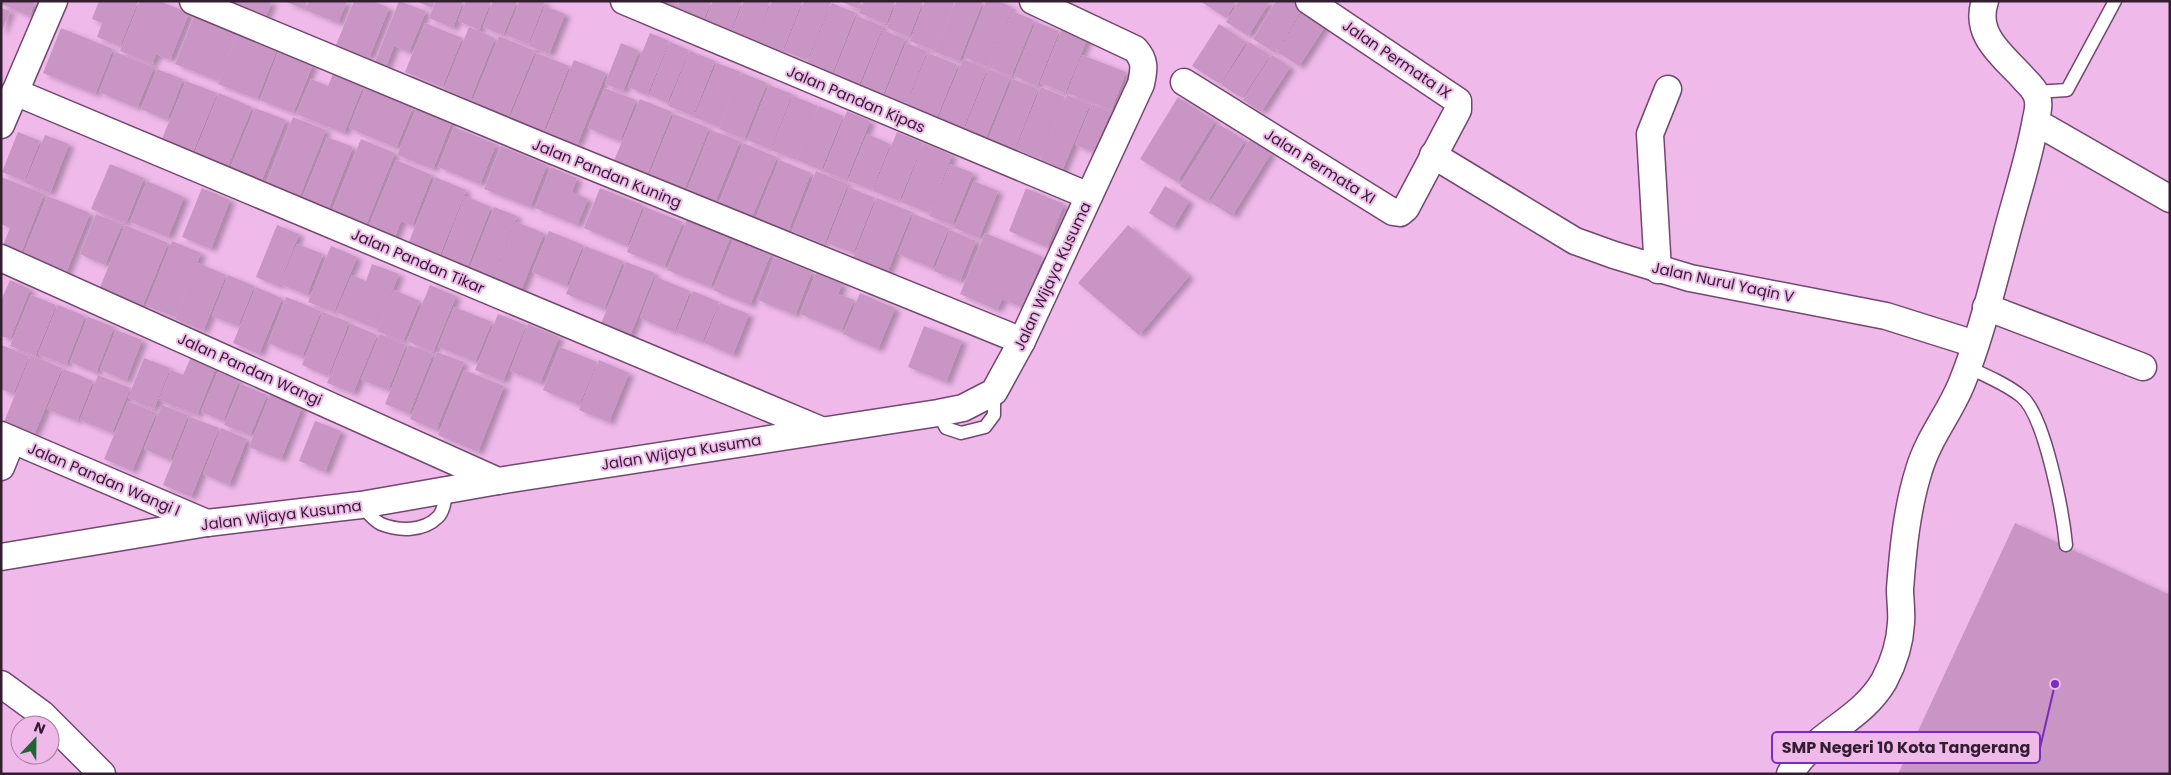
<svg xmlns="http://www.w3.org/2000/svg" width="2171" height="775" viewBox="0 0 2171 775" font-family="Poppins,sans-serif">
  <defs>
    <filter id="shadow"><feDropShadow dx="5.5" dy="3" stdDeviation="2.5" flood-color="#0004"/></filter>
  </defs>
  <rect width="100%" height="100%" fill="#efb9ea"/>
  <g fill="#c995c4" filter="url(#shadow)">
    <polygon points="1,1 35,1 30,16 1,4"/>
    <polygon points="99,1 138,1 120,46 97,37 102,23 92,19"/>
    <polygon points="140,1 159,1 189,13 170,60 156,54 152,64 120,51"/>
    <polygon points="230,1 272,1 265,18 229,3"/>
    <polygon points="284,1 307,1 304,9"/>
    <polygon points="309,1 347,1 338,23 306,10"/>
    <polygon points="354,1 373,1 389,8 369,58 336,45"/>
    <polygon points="399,1 426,11 409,52 394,46 386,67 375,62"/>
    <polygon points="416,1 434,1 432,8"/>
    <polygon points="436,1 463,1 453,28 429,18"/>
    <polygon points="466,1 491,1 479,30 458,21"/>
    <polygon points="493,1 517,1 503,35 483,27"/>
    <polygon points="520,1 545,1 528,44 506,35"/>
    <polygon points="661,1 677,1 674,10 660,5"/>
    <polygon points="680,1 711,1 703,21 676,10"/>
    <polygon points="713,1 742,1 730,31 705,21"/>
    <polygon points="744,1 770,1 753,44 730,35"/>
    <polygon points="772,1 802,1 782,52 755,41"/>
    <polygon points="804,1 831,2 807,60 784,51"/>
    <polygon points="840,1 861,1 858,9"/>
    <polygon points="864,1 895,1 886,24 859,13"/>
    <polygon points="897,1 923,1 909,37 887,28"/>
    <polygon points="925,1 955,1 935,51 910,41"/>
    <polygon points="956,1 983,1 959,61 935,52"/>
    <polygon points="986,1 998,1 1012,7 988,67 964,57"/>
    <polygon points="1200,1 1236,1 1226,18"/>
    <polygon points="1239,1 1270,1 1248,36 1226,22"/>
    <polygon points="1276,1 1296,1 1304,6 1275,53 1253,39"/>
    <polygon points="832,3 856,13 831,76 806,66"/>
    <polygon points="545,6 565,14 549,54 529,46"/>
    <polygon points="1306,6 1329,20 1299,66 1277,52"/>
    <polygon points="1,8 10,11 1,33"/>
    <polygon points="1012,11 1034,20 1011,76 989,67"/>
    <polygon points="195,14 238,32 218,81 175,64"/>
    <polygon points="857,16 883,26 858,87 833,76"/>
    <polygon points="1036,22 1059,31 1037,86 1014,76"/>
    <polygon points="425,23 462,38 442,87 405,72"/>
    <polygon points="1219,24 1246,42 1220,84 1192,66"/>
    <polygon points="469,27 495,38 470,100 444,89"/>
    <polygon points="61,28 113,49 95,94 43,73"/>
    <polygon points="1062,29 1087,39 1065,93 1040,83"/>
    <polygon points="883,30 905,39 882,97 860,88"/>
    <polygon points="650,33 669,41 647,95 628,87"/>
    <polygon points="238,34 277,49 257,99 218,84"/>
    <polygon points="499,36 535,51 508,117 472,103"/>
    <polygon points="670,42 689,50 667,103 649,95"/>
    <polygon points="1249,42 1270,55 1242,98 1221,85"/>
    <polygon points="621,43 639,51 623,91 605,84"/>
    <polygon points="906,43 927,51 906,103 885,95"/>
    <polygon points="279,50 313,64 293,113 260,100"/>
    <polygon points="690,51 715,61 693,116 668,106"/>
    <polygon points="115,52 154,67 137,108 99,92"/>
    <polygon points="537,53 569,66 543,132 510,118"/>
    <polygon points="928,53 958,65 934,124 916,117 919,109 907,104"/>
    <polygon points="1082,55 1126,72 1111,110 1067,93"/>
    <polygon points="1272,55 1290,67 1261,112 1243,100"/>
    <polygon points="963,59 987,69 963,129 938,119"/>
    <polygon points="574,60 606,73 577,145 545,133"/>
    <polygon points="717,63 741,72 719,127 694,117"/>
    <polygon points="157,69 183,79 167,120 141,109"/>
    <polygon points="989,69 1010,78 985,140 964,131"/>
    <polygon points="742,73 767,83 744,139 719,129"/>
    <polygon points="333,74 363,86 344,133 296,114 311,79 328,86"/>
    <polygon points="1013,79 1038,89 1014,150 988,140"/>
    <polygon points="186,81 217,93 192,154 161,141"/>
    <polygon points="769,85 792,94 770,149 747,140"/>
    <polygon points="1041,87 1065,97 1040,159 1016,149"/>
    <polygon points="365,88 413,107 396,148 349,128"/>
    <polygon points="605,88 636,100 620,141 588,128"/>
    <polygon points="219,93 252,107 226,171 193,157"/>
    <polygon points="1067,95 1090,104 1061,173 1039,164"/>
    <polygon points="793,96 818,106 796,160 771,150"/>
    <polygon points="1178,97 1215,121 1177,182 1140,159"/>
    <polygon points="640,99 672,112 646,177 613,163"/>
    <polygon points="1092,104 1110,112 1094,152 1075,145"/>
    <polygon points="819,106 843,116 821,170 797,160"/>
    <polygon points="417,107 452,121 433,169 397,155"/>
    <polygon points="255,108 286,120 261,182 230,169"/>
    <polygon points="847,111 870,121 846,180 823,171"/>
    <polygon points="674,114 709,128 684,190 649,176"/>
    <polygon points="293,117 326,130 298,200 265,187"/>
    <polygon points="1218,124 1245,140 1207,202 1180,186"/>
    <polygon points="454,127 496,144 480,184 438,167"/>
    <polygon points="711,130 740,141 715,202 687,190"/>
    <polygon points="18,132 40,141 24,181 2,172"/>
    <polygon points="897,132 923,143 899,201 873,191"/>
    <polygon points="867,134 890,144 872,190 848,181"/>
    <polygon points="45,135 69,144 50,193 25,183"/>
    <polygon points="327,137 353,147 326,215 300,204"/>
    <polygon points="361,139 395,153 363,232 329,219"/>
    <polygon points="1250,140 1271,153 1232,216 1210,202"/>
    <polygon points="743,143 777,157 751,219 718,206"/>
    <polygon points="924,143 952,155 929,213 901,202"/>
    <polygon points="501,146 547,165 530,207 484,189"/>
    <polygon points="396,160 432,175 412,226 401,221 392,244 366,233"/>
    <polygon points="779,160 811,173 788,231 756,218"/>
    <polygon points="110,164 144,178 126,223 91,209"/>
    <polygon points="950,164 973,173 952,225 929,216"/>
    <polygon points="551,167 577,178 572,192 588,199 577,225 535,208"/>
    <polygon points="816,171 848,184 824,244 792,231"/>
    <polygon points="1,177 44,194 20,255 2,248 10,228 1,224"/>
    <polygon points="435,177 466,190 437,262 406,249"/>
    <polygon points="147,181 184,197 168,237 130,222"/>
    <polygon points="974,181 998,191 979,238 954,228"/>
    <polygon points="1165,186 1189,201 1173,228 1149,213"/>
    <polygon points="849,187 875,198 853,253 827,243"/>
    <polygon points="202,188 230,200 211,249 182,237"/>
    <polygon points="600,188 643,205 627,246 584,228"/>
    <polygon points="1026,188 1064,204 1047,247 1009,231"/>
    <polygon points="47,196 90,213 65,275 22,258"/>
    <polygon points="465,196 491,207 465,273 439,263"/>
    <polygon points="877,198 912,212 887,273 853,259"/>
    <polygon points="494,207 517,216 490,282 468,273"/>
    <polygon points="645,207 683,222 664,267 627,252"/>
    <polygon points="96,214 122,224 105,265 80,254"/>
    <polygon points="914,214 949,228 932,268 898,254"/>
    <polygon points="688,217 731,235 710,287 667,270"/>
    <polygon points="516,222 544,233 519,295 491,283"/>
    <polygon points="125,225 168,243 142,307 99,290"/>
    <polygon points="277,225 299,234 278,286 256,277"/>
    <polygon points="1128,225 1189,276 1139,335 1078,283"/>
    <polygon points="950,230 976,241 960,281 934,271"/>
    <polygon points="549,231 583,245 566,286 532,272"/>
    <polygon points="985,233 1043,257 1022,307 1002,299 997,310 960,294"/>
    <polygon points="734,238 771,253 750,305 713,290"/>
    <polygon points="172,241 201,253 175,317 146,306"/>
    <polygon points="297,244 323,254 307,295 280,284"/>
    <polygon points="331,246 357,257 334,312 308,302"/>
    <polygon points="585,246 623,261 604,309 566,294"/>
    <polygon points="775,257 812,272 795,315 758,300"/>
    <polygon points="626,262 655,273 629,338 600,326"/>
    <polygon points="198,263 226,275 203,331 175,319"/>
    <polygon points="372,264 399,274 377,329 336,312 352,275 366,281"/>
    <polygon points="816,273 842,284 838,294 854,300 841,331 800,314"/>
    <polygon points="228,275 254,286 238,326 212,316"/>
    <polygon points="656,277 690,291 674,332 640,318"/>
    <polygon points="10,280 30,289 10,339 1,336 1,301"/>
    <polygon points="430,285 456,296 433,352 407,341"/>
    <polygon points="256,287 282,298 259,354 233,343"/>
    <polygon points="394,290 420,301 403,341 377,331"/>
    <polygon points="693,291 719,302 702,342 676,332"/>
    <polygon points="860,293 895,308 878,349 843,334"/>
    <polygon points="31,295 56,305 35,356 10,346"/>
    <polygon points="286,297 321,311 302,357 268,343"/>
    <polygon points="720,303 749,314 733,355 704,343"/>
    <polygon points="58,305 85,316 66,365 38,354"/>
    <polygon points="454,307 492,322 475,362 438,347"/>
    <polygon points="323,312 349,322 328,376 302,365"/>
    <polygon points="498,314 526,325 503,381 475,370"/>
    <polygon points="88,317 114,327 96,373 70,362"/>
    <polygon points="351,324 377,335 353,393 327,383"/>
    <polygon points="528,324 559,337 540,383 510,371"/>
    <polygon points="924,326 962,341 946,382 908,367"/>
    <polygon points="116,330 142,340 126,381 100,370"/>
    <polygon points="380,334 406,345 388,390 361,380"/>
    <polygon points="1,345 29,356 13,394 1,389"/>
    <polygon points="409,345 433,354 409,414 385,404"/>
    <polygon points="560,347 597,362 579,405 543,390"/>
    <polygon points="437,352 464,362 436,430 410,419"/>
    <polygon points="31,355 62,368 34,435 4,422"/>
    <polygon points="191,357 216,367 197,415 159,400 171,370 183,375"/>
    <polygon points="144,358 170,368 154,409 128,398"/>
    <polygon points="599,360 629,373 609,422 579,410"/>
    <polygon points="64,369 93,381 77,421 47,409"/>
    <polygon points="464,370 504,386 478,452 438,435"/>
    <polygon points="218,372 239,380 223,421 201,412"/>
    <polygon points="98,375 130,388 112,433 80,420"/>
    <polygon points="241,384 267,395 250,435 224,425"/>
    <polygon points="270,395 302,407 281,459 249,447"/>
    <polygon points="128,401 156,413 132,471 104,459"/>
    <polygon points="162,405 188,415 170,460 144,449"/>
    <polygon points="190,417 219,428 191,497 163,485"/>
    <polygon points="315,421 341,431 325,472 299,461"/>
    <polygon points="221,428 247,439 229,485 203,474"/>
    <polygon points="2015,523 2170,595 2170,774 1898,774"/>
  </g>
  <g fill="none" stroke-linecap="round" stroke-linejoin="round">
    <g stroke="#744671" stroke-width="15">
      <g id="lane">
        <polyline points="2036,92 2067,90 2115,1"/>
        <path d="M 1967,367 C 1985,375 2006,384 2021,396 C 2045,415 2063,514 2066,545"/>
        <polyline points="938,413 946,428 961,433 985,427 994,415 994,392"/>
        <path d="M 361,505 C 367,512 373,520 381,524 C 399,531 423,532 438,517 C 444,511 445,500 446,491"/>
      </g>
    </g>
    <g stroke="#744671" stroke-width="29">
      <g id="street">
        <polyline points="193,1 549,149 1022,341"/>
        <polyline points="624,1 1089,196"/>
        <polyline points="1184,82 1393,212 1400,213 1406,208 1458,110 1458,101 1309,1"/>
        <polyline points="15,92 821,430"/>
        <polyline points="2036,122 2170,199"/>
        <polyline points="1,125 54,1"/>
        <polyline points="1433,155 1575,241 1614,255 1690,278 1886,316 1975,344"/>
        <polyline points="1,258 498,481"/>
        <polyline points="1658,270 1650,134 1668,89"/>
        <polyline points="1986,307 2143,367"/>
        <polyline points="1,435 207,523"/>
        <polyline points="1,467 12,440"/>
        <path d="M 1,557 L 207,523 L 361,505 L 498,481 L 938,413 L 963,408 L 994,392 L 1022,341 L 1141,84 C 1144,69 1146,61 1135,49 L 1033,1"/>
        <polyline points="1,684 42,714 102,774"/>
        <path d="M 1790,774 C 1813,734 1861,721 1884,681 C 1893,664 1900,643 1901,623 C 1902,612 1900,600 1900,589 C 1903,549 1907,508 1919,470 C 1928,439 1949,414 1961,385 C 1980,339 1992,288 2005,240 C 2015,200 2029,160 2036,119 C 2038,111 2040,102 2036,94 C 2034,89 2029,84 2025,80 C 2005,57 1973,36 1985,1"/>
      </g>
    </g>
    <use href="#lane" stroke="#fff" stroke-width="12"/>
    <use href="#street" stroke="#fff" stroke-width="26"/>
  </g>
  <g text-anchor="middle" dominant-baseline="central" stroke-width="4" stroke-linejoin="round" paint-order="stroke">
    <g font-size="15" fill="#331e31" stroke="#efb9ea">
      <text transform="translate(1397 59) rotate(34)">Jalan Permata IX</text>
      <text transform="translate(856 99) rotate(23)">Jalan Pandan Kipas</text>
      <text transform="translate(1320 166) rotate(32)">Jalan Permata XI</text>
      <text transform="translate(607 173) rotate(22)">Jalan Pandan Kuning</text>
      <text transform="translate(418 261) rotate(23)">Jalan Pandan Tikar</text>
      <text transform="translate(1052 276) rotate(-65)">Jalan Wijaya Kusuma</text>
      <text transform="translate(1723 282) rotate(12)">Jalan Nurul Yaqin V</text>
      <text transform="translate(250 369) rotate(24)">Jalan Pandan Wangi</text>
      <text transform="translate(681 452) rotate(-9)">Jalan Wijaya Kusuma</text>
      <text transform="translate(104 479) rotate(23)">Jalan Pandan Wangi I</text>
      <text transform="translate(281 515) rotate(-7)">Jalan Wijaya Kusuma</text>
    </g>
  </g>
  <path fill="none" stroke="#7b2cbf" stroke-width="2" d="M2055 684L2040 748"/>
  <circle fill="#7b2cbf" stroke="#efb9ea" stroke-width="2" cx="2055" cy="684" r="5"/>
  <rect fill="#efb9ea" stroke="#7b2cbf" stroke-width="2" x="1772" y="732" width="268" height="31" rx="5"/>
  <g font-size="16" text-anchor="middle" font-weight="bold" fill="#331e31">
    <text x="1906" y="753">SMP Negeri 10 Kota Tangerang</text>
  </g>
  <rect width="2171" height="775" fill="none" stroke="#331e31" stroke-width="5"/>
  <g transform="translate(35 740) rotate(22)"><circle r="24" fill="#efb9ea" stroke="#a47ba0"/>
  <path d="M0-4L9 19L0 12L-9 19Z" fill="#1e6734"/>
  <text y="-8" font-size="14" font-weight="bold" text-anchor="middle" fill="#331e31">N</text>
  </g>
</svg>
